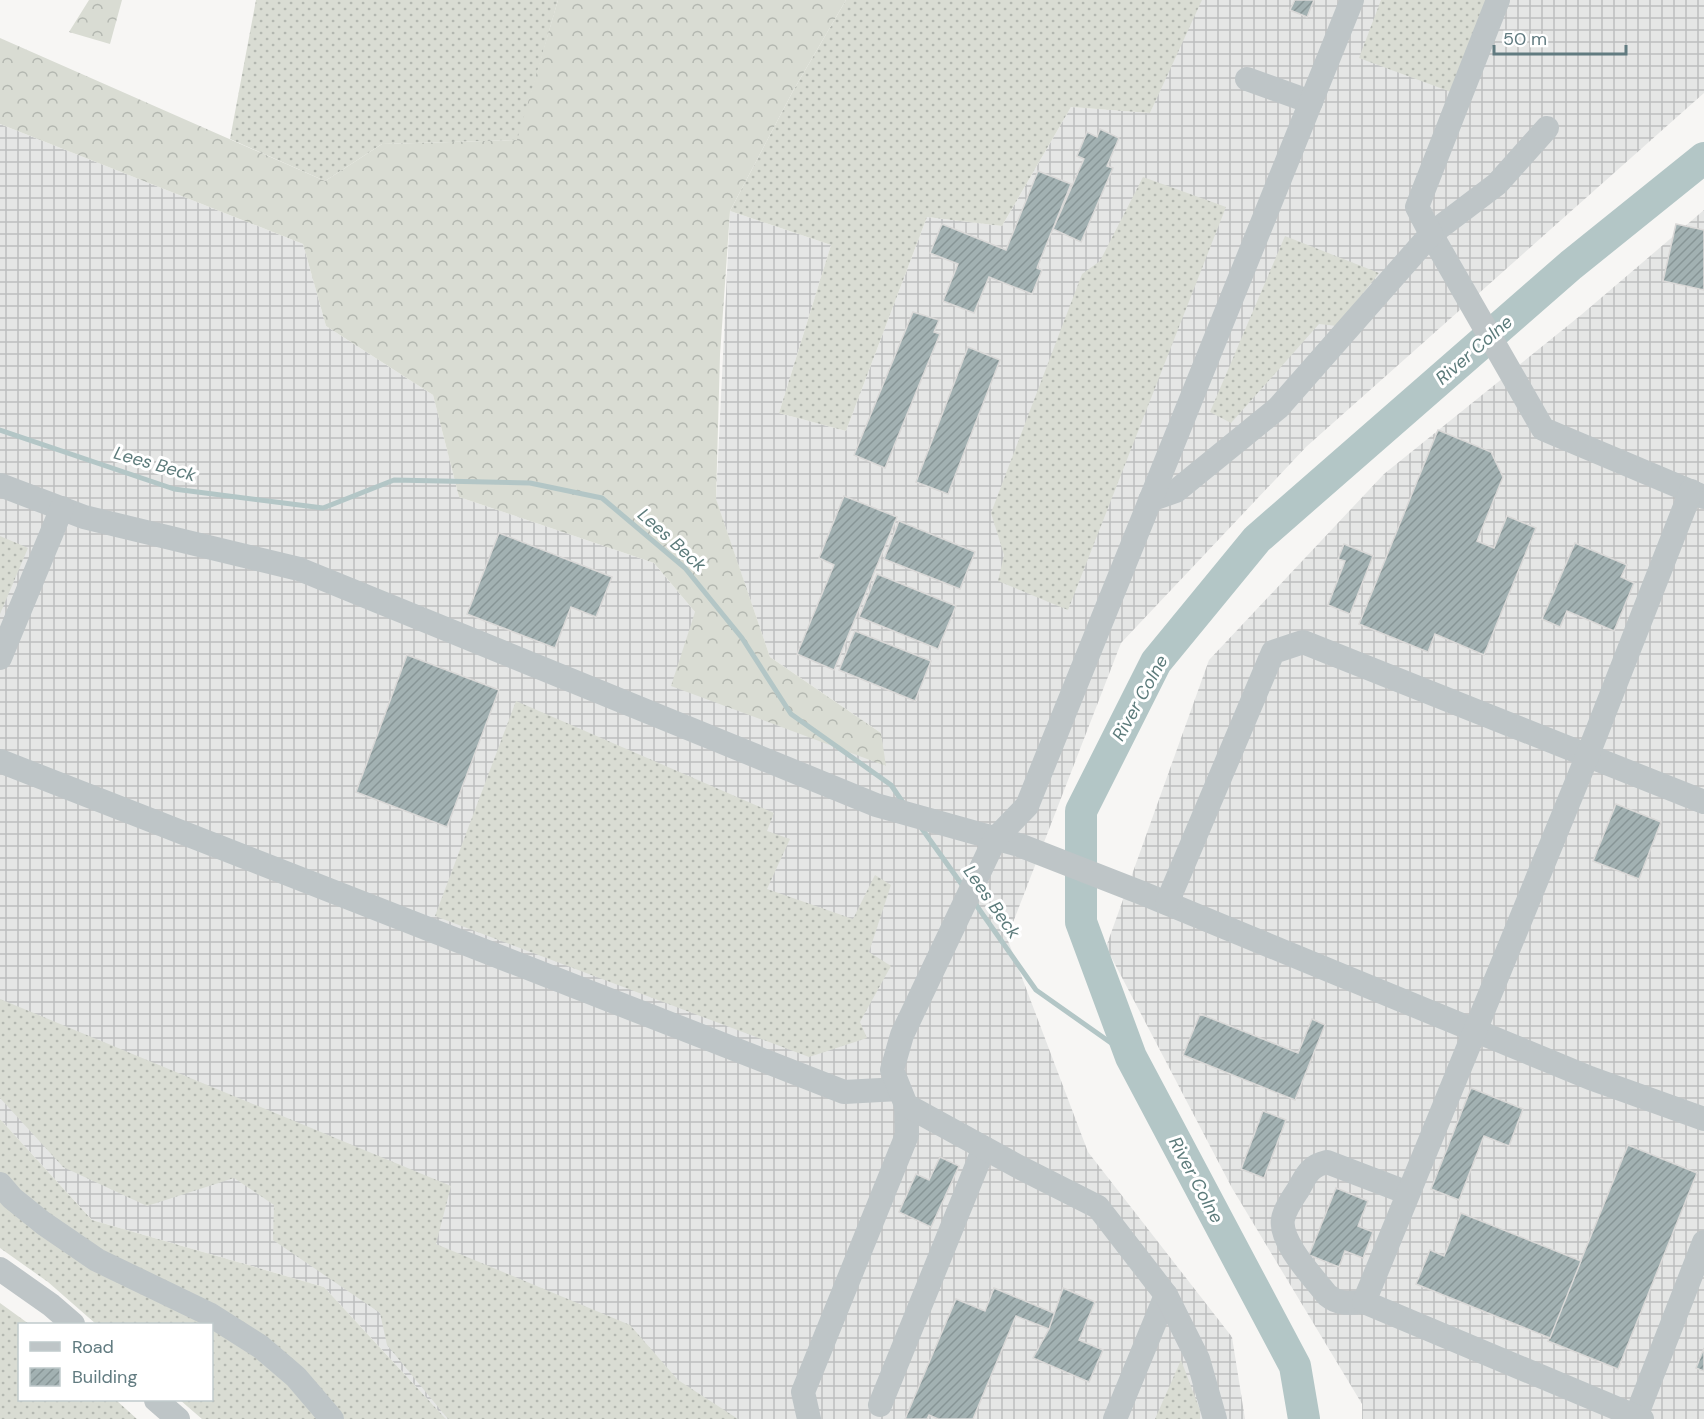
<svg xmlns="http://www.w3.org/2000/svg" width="1704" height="1419" viewBox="0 0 1704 1419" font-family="'DM Sans',sans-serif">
  <defs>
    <pattern id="industrial-grid" width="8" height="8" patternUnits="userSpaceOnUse" patternTransform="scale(1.5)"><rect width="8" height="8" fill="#e5e6e5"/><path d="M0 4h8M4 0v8" fill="none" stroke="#bdbfbf"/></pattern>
    <pattern id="grass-dots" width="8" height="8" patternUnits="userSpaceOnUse" patternTransform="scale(1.5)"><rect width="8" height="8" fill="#d9dcd3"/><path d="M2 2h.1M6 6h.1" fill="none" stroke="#b3b7b0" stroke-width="1.8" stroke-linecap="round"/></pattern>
    <pattern id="forest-crowns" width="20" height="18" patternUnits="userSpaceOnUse" patternTransform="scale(1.5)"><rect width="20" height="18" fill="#d9dcd3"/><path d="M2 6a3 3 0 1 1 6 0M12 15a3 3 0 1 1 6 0" fill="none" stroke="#b3b7b0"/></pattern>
    <pattern id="building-hatch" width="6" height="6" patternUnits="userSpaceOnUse" patternTransform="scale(1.5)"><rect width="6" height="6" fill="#a2b1b2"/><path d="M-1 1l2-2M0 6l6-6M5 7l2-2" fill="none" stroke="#879596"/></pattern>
  </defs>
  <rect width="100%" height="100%" fill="#f7f6f4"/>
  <g fill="url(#industrial-grid)">
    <polygon points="1198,0 1704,0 1704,93 1306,447 1121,643 1007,938 1088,1152 1232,1337 1245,1419 446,1419 324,1287 92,1220 0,1119 0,124 303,244 326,326 433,395 459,497 654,563 695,612 885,766 881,733 770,657 716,500 730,211 831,245 779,413 846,431 927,217 1002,226 1071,107 1150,113"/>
    <polygon points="1704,210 1704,1419 1362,1419 1362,1404 1232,1188 1106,947 1209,660 1384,474 1581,315"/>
  </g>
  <g fill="url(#grass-dots)">
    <polygon points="256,0 558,0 518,140 382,144 325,181 230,139"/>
    <polygon points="846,0 1202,0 1150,113 1071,107 1002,226 927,217 846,431 779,413 831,245 730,211 793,91"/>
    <polygon points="1381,0 1487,0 1451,92 1359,58"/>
    <polygon points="1143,177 1226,207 1068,610 998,581 1004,555 991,513 1082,274 1100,261"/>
    <polygon points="1285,236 1379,273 1337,326 1319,324 1231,423 1210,412"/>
    <polygon points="0,536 28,548 0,614"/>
    <polygon points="516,701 774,813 767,831 790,839 767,889 853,919 875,875 891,885 869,952 891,966 860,1022 867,1038 809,1057 435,916"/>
    <polygon points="0,999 451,1186 436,1244 630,1325 678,1380 738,1419 448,1419 387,1345 380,1313 273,1240 274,1205 234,1178 147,1206 63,1167 0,1098"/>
    <polygon points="0,1119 92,1220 324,1287 446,1419 202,1419 180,1400 212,1400 212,1324 96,1324 48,1282 0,1248"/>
    <polygon points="0,1303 29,1324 20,1324 20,1400 116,1400 137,1419 0,1419"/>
    <polygon points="1181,1360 1200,1410 1200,1419 1155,1419"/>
  </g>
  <g fill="url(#forest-crowns)">
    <polygon points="89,0 122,0 110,44 69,32"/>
    <polygon points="558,0 846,0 793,91 730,211 720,355 716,499 770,657 881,733 886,766 671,686 695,612 654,563 459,497 433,395 326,326 303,244 0,124 0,38 325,181 382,144 517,140"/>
  </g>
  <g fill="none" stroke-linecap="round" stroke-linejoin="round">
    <g stroke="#b3c6c6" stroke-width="5">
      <polyline points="0,430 174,489 323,508 394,480 530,483 602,498 685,568 742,638 791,714 891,785 904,804"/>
      <polyline points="920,826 965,889"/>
      <polyline points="974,902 1036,990 1131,1057"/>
    </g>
    <polyline stroke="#b3c6c6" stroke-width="32" points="1304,1419 1295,1366 1131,1057 1081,922 1081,811 1156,662 1257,539 1571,265 1704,158"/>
  </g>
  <g fill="url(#building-hatch)" stroke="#d9d8d7" stroke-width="1.5">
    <polygon points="1295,0 1314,0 1307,17 1290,10"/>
    <polygon points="1100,129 1119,138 1107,166 1113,168 1081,242 1053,229 1084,159 1077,156 1087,132 1097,137"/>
    <polygon points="1038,171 1071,184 1037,268 1042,270 1032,294 989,277 974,313 943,301 958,264 930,253 942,224 1006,250"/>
    <polygon points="1676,224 1704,230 1704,290 1663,281"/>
    <polygon points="913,312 939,320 934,332 940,334 885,468 854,455"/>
    <polygon points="968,347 1000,360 948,494 916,482"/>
    <polygon points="1438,430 1491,452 1503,477 1477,541 1494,548 1507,516 1536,528 1484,655 1435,634 1428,652 1359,624"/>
    <polygon points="844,496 897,517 834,670 797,654 834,565 819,558"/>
    <polygon points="899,521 975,552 960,589 884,559"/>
    <polygon points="499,533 612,577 596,617 571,607 555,648 467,614"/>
    <polygon points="1575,543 1627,565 1621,577 1634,583 1614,631 1567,611 1560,627 1542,619"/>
    <polygon points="1344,544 1373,556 1350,614 1328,605 1345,561 1338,559"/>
    <polygon points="877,574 956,606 938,649 859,617"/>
    <polygon points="855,631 931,661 915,701 839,670"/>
    <polygon points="407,655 499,690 447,827 356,792"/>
    <polygon points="1616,804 1661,822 1639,879 1593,861"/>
    <polygon points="1200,1014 1298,1053 1312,1019 1325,1025 1295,1100 1183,1055"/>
    <polygon points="1471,1088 1523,1109 1509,1146 1484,1136 1459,1200 1431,1189"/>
    <polygon points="1263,1111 1286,1120 1264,1178 1241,1169"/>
    <polygon points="1628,1145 1697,1173 1618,1369 1548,1341"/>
    <polygon points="940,1157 959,1166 931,1227 899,1212 916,1174 929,1180"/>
    <polygon points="1336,1188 1368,1201 1358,1226 1373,1232 1363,1258 1345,1251 1339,1267 1309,1255"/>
    <polygon points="1461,1213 1581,1261 1550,1338 1416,1284 1430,1250 1444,1256"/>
    <polygon points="994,1288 1056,1314 1049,1329 1016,1316 973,1419 938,1419 929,1415 927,1419 905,1419 956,1299 985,1311"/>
    <polygon points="1063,1288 1095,1302 1079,1340 1103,1350 1089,1382 1033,1358 1049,1329"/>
    <polygon points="1704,1348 1704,1371 1696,1368"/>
  </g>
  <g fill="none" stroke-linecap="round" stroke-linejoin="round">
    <g stroke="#bec5c7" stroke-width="24">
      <polyline points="1247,79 1311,102"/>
      <polyline points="1547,128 1497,184 1431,234 1543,429 1704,497"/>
      <polyline points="0,485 84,517 299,569 876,805 1019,845 1142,893 1590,1078 1704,1119"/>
      <polyline points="1150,500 1176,491 1278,408 1431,234 1417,207 1498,0"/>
      <polyline points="0,658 62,508"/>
      <polyline points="0,761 844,1092 899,1089"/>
      <polyline points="1167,903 1273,652 1303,642 1704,802"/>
      <polyline points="0,1184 12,1198 43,1223 97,1260 209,1314 261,1347 296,1377 332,1419"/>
      <polyline points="0,1269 51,1305 73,1324"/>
      <path d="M 1364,1302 C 1350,1303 1339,1305 1327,1295 C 1314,1278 1279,1242 1283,1219 C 1285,1209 1292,1199 1298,1190 C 1306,1176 1309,1166 1327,1162 L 1408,1193"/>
      <polyline points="156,1400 178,1419"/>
      <polyline points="880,1405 984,1148"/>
      <polyline points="809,1419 803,1392 907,1135 906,1105"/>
      <polyline points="1115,1419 1166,1295"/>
      <polyline points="1215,1419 1198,1359 1166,1295 1098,1207 1019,1167 906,1105 892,1070 902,1035 995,839 1027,806 1352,0"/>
      <polyline points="1635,1419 1704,1242"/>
      <polyline points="1642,1419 1364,1302 1587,757 1691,491"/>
    </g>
  </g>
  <g text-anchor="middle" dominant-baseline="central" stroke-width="6" stroke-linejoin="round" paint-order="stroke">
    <g font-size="18" font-style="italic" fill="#5c7b7b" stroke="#fff">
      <text transform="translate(1474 350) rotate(-41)">River Colne</text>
      <text transform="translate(155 464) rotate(16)">Lees Beck</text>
      <text transform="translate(672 540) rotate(42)">Lees Beck</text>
      <text transform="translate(1140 698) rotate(-61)">River Colne</text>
      <text transform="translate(992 902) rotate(55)">Lees Beck</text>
      <text transform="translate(1196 1180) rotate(62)">River Colne</text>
    </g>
  </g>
  <rect x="18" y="1323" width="195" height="78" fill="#ffffff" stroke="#c0cacc" stroke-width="1.5"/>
  <rect x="30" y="1342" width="30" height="9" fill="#bec5c7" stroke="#c0cacc" stroke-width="1.5"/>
  <text x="72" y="1353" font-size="18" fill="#617b80">Road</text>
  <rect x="30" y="1368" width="30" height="18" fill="url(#building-hatch)" stroke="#c0cacc" stroke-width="1.5"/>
  <text x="72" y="1383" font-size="18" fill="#617b80">Building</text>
  <path d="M1494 45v9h132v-9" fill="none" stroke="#617b80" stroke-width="3"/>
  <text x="1503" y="45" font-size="18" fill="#617b80" stroke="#ffffff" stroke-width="4.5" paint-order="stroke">50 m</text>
</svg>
